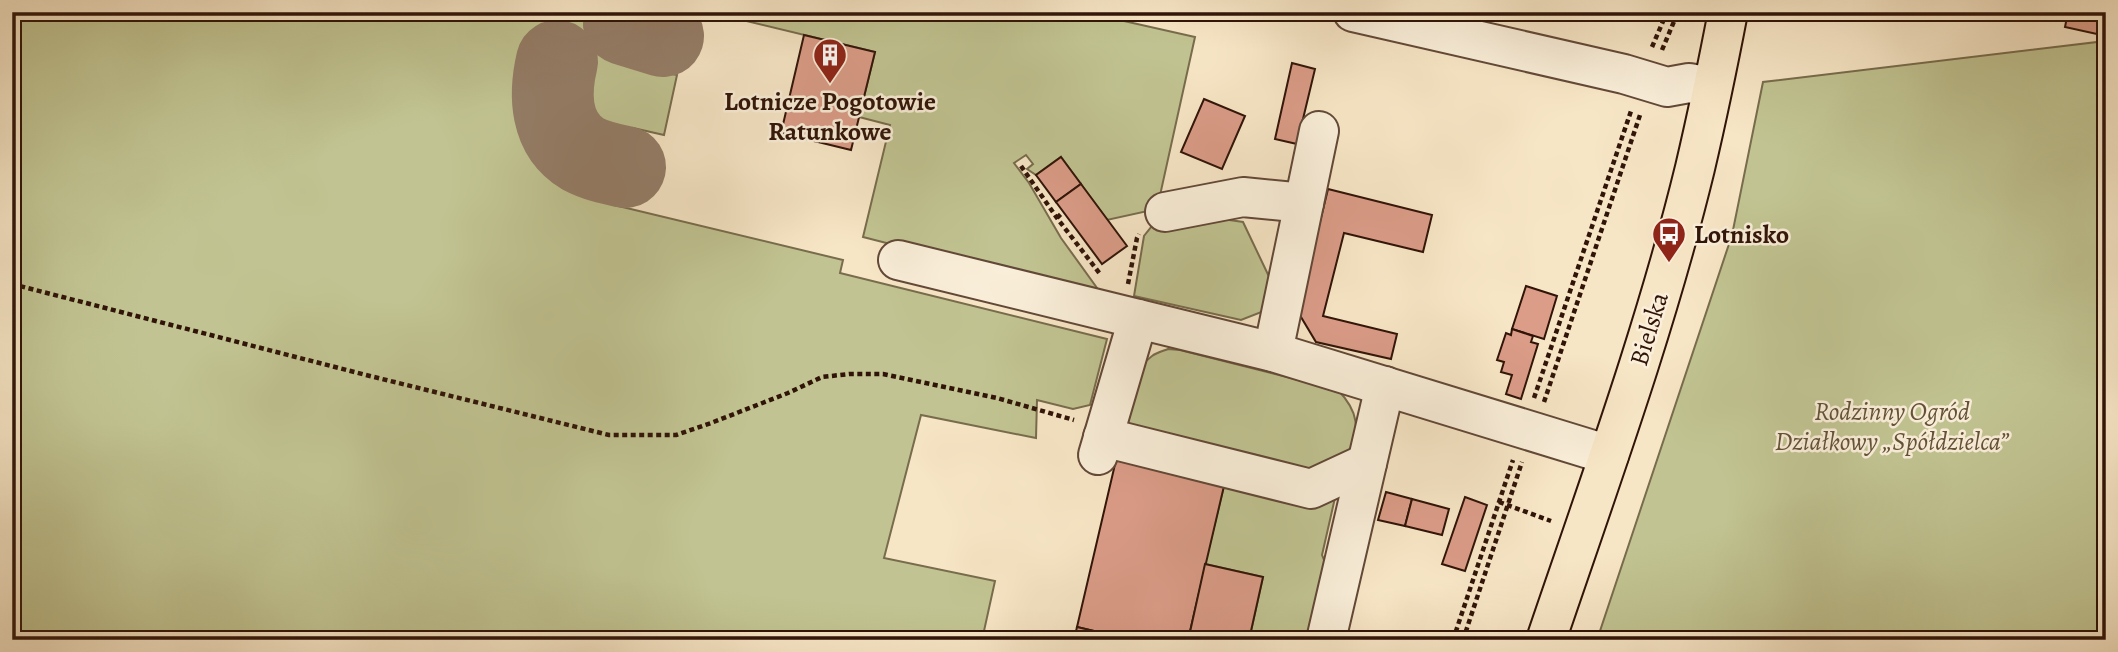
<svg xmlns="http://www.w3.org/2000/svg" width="2118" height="652" viewBox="0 0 2118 652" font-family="Alegreya,serif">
  <rect width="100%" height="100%" fill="#f7e6c6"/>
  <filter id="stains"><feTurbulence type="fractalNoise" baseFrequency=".00286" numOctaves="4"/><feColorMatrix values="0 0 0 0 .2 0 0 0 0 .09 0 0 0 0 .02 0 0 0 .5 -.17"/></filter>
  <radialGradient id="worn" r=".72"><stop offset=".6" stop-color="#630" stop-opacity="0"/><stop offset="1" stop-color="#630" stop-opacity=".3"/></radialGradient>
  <g fill="#c1c492" stroke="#786c4d" stroke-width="2">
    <polygon points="12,12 668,12 654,70 677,75 664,135 633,128 614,205 843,260 840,273 1107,339 1090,405 1073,409 1037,400 1036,438 921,415 884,558 995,581 982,640 12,640"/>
    <polygon points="709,12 1084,12 1195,37 1157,209 1107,220 1061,157 1036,175 1027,169 1033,164 1026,155 1014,163 1029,183 1061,238 1105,299 863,237 890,125 859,117 875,52"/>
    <polygon points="2106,41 2106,640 1597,640 1732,235 1763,82"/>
    <polygon points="1209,217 1243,222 1273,285 1264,311 1241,320 1134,296 1144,236 1156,221"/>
    <path d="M 1168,349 L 1180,350 L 1338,390 C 1359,412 1359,428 1351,456 L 1312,478 L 1125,436 C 1129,411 1129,372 1152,356 C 1156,353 1163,351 1168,349 Z"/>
    <polygon points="1224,486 1337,489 1322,555 1331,577 1318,640 1249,640 1263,577 1205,564"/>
  </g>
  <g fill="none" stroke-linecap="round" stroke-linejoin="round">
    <g stroke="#947d67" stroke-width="82">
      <polyline points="624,24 663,36"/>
      <path d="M 557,61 C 549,95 550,134 583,154 C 596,161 611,164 625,167"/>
    </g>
  </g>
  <g fill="#db9c88" stroke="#301408" stroke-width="2">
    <polygon points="2068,12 2106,12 2106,36 2065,27"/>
    <polygon points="804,35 875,52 851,150 781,133"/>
    <polygon points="1292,63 1315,69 1297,144 1275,139"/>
    <polygon points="1204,99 1245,116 1222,169 1181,152"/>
    <polygon points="1061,157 1081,184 1056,202 1036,175"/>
    <polygon points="1081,184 1127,246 1102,264 1056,202"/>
    <polygon points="1328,189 1432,215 1423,252 1344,233 1323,316 1397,334 1391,359 1316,342 1298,312"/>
    <polygon points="1526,286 1557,296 1544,339 1512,329"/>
    <polygon points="1512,329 1533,336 1531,342 1538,344 1521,399 1506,394 1512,375 1501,372 1504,362 1497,360 1506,333 1511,335"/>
    <polygon points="1116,460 1224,486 1188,640 1132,640 1077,627"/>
    <polygon points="1386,492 1412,499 1405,526 1378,520"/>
    <polygon points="1465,497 1487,505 1465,571 1442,564"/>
    <polygon points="1412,499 1449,509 1442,535 1405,526"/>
    <polygon points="1205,564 1263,577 1249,640 1224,640 1190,632"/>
    <polygon points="1077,627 1132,640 1074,640"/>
  </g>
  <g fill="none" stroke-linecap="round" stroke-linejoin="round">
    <g stroke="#624838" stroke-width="42">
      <g id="minor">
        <polyline points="1353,12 1624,74 1667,87 1689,83 1712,87"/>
        <polyline points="1165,212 1243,197 1304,203"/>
        <polyline points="898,260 1273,352 1609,455"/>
        <polyline points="1273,352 1319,131"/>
        <polyline points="1103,437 1311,489 1367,463"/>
        <polyline points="1098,455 1138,319"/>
        <polyline points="1326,640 1385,386"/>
      </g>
    </g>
    <g stroke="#301408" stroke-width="42">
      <path id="major" d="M 1546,640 C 1599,484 1656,328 1695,168 C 1707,117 1718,64 1728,12"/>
    </g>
    <g stroke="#301408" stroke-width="4.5" stroke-dasharray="5 3.5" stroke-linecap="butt">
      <polyline points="1652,47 1667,12"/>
      <polyline points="1662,50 1678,12"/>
      <polyline points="1021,166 1057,218 1100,274"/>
      <polyline points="1057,218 1063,212"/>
      <polyline points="12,284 366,375 609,435 676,435 711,423 788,393 822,377 849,374 883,374 997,398 1074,420"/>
      <polyline points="1128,284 1137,238 1139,234"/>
      <polyline points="1534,398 1631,111"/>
      <polyline points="1544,402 1640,115"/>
      <polyline points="1499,502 1551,521"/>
      <polyline points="1453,640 1513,460"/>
      <polyline points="1463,640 1522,462"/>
    </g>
    <use href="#minor" stroke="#faefda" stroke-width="38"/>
    <use href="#major" stroke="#f7e6c6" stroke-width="38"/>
  </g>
  <defs>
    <g id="building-pin" transform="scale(1.75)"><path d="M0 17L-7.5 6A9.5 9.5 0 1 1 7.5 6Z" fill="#8f2418" stroke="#faefda"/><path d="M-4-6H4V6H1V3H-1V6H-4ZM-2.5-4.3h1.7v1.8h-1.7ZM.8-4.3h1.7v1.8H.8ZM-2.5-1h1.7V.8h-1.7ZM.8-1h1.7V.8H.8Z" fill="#fff"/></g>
    <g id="bus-pin" transform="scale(1.75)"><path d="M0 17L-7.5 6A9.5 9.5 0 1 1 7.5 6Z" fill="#8f2418" stroke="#faefda"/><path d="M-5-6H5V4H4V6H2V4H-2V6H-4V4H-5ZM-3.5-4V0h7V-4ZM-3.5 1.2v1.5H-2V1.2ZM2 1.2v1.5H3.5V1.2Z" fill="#fff"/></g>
  </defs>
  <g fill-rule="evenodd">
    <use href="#building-pin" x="830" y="55"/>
    <use href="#bus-pin" x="1669" y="234"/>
  </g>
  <g text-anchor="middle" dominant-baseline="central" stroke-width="5" stroke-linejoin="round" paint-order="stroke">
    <g font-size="26" font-weight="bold" fill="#301408" stroke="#faefda">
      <text x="830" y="101">Lotnicze Pogotowie<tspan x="830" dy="30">Ratunkowe</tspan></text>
      <text x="1694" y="234" text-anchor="start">Lotnisko</text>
    </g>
    <g font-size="26" fill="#301408" stroke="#faefda">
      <text transform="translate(1649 329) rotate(-73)">Bielska</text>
    </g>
    <g font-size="26" font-style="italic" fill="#635238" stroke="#faefda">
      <text x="1892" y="411">Rodzinny Ogród<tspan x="1892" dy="30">Działkowy „Spółdzielca”</tspan></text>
    </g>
  </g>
  <rect width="2118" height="652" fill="none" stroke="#f7e6c6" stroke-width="42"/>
  <rect x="14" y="14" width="2090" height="624" fill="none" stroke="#301408" stroke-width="3.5"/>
  <rect x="21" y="21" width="2076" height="610" fill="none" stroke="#301408" stroke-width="2"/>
  <rect width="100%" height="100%" filter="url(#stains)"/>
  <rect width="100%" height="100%" fill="url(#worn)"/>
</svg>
